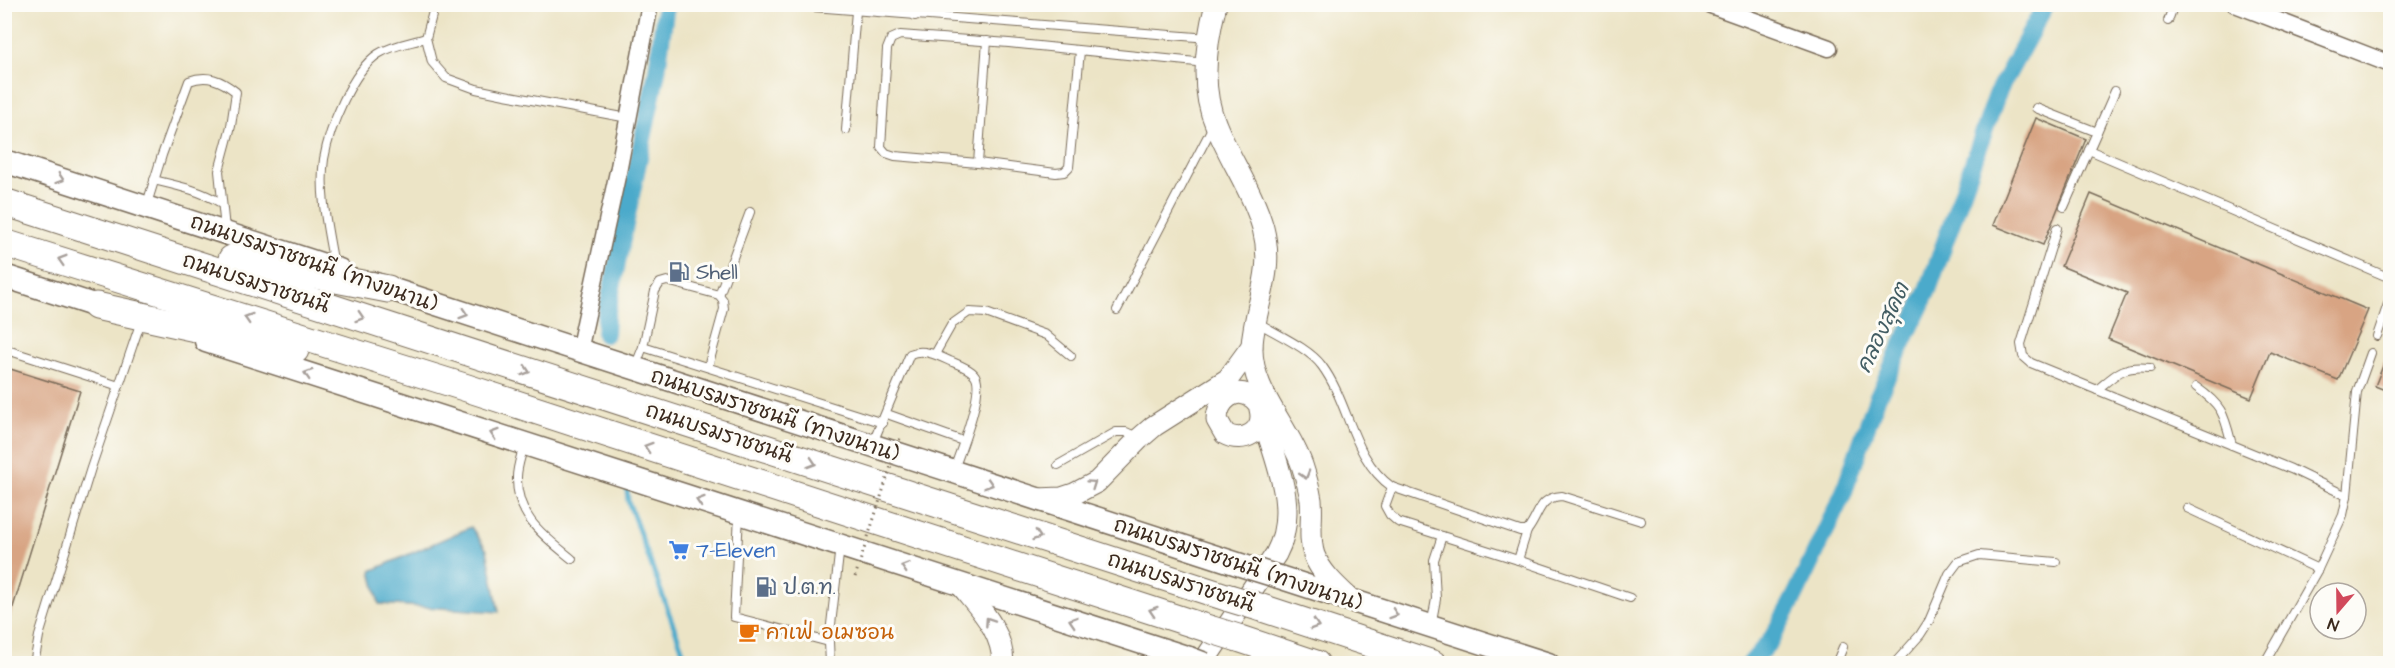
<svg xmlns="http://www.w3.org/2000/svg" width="2395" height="668" viewBox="0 0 2395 668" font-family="'Architects Daughter','Playpen Sans Thai',sans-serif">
  <rect width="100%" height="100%" fill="#fdfcf7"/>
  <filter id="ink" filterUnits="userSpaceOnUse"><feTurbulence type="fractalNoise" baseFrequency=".0167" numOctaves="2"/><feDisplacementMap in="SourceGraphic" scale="12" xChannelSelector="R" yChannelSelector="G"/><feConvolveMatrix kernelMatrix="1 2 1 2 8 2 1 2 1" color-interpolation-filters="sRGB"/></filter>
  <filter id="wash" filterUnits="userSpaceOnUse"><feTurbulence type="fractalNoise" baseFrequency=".008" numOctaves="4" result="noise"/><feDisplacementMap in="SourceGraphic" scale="24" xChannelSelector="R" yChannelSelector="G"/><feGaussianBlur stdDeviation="1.35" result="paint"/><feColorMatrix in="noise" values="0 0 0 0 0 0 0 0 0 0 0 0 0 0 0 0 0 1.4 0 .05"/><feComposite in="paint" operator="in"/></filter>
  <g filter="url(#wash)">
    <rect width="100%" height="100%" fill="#ece4c6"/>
    <polygon fill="#4caacb" stroke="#446a74" stroke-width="1.5" points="471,527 487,550 499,612 379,604 371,571"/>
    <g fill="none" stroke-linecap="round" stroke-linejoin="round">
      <polyline stroke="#4caacb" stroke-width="5" points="627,490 628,501 684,654 691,664"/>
      <g stroke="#4caacb" stroke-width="18">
        <polyline points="605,334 606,316 657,71 666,4"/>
        <polyline points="1750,664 1771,640 1795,596 1843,494 1877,398 1928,290 1998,92 2046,4"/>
      </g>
    </g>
    <g id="blocks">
      <g fill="#d8a483">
        <polygon points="2036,118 2086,139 2043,245 1993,225"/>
        <polygon points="2091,194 2368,310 2338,380 2270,352 2251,398 2108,339 2127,293 2061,266"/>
        <polygon points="2390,348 2390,392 2375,386"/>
        <polygon points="4,367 80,391 5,633 4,633"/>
      </g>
    </g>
  </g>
  <g filter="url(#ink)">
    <use href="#blocks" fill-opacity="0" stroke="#796b59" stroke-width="1.5"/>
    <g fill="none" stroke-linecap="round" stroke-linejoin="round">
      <g stroke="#796b59" stroke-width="10">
        <g id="service">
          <polyline points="435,4 426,38 432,62 446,78 476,89 505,95 628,118"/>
          <polyline points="775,4 1209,38"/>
          <polyline points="915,16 916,4"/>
          <polyline points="2168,21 2174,4"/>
          <polyline points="987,41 978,163 1056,173 1064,172 1069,167 1080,51"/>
          <polyline points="2036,108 2097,132 2089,150 2390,278"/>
          <polyline points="846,130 856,11"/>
          <polyline points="2097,132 2115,91"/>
          <polyline points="978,163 895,156 886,153 881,147 887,49 891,39 900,35 1009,43 1206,63"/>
          <path d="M 154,180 C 179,186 199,190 221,203"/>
          <path d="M 146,207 L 162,155 L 189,81 C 207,74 221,80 236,92 L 231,126 L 219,171 L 225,229"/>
          <polyline points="2064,207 2089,150"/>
          <polyline points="2057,228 2021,344 2023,356 2031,363 2291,469 2347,496"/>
          <path d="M 334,265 C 328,231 319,193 324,159 C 329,129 352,71 378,54 C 392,45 410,43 426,38"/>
          <polyline points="719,295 750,212"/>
          <polyline points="1117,310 1213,126"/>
          <path d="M 1257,322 C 1276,334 1309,348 1322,366 C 1350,404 1352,459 1392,487 L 1520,531 L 1527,531 C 1540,515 1538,497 1562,496 L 1641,521"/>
          <polyline points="2377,336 2390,298"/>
          <polyline points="643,347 655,291 660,283 667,281 719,295 723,300 724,309 708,367"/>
          <polyline points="4,349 119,386"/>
          <polyline points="935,354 952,324 969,312 986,313 1046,335 1071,356"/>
          <polyline points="635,367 643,347 883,423"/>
          <path d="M 2196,387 C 2223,406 2224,414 2232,445"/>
          <path d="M 2097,390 C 2117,373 2123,365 2150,368"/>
          <polyline points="887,414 963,441"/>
          <path d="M 524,444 C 522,454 517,466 517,477 C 516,517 544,536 572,559"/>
          <path d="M 872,445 L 910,354 C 923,348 937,355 950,361 C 957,364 969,368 974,374 C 987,387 959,454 953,472"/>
          <polyline points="1058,465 1116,432 1126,432 1139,438"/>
          <polyline points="1392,487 1385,506 1390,515 1398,522 1518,560"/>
          <polyline points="2187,508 2318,569"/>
          <polyline points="739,514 734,617 829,642 840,546"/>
          <polyline points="1527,531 1518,560 1630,598"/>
          <polyline points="2390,591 2390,592"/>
          <polyline points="1431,626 1436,599 1434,560 1442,536"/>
          <polyline points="829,642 830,664"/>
          <polyline points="34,664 39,636 91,468 141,321"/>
          <polyline points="1836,664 1843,647"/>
          <polyline points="1894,664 1920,635 1929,621 1949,574 1958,562 1979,555 2056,562"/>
          <polyline points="2264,664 2318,569 2343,515 2347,496 2357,392 2371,353"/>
        </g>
      </g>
      <g stroke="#796b59" stroke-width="19">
        <g id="minor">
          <polyline points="1708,4 1829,48"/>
          <polyline points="2235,4 2390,64"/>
          <polyline points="579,351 619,167 650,4"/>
        </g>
      </g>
      <g stroke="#796b59" stroke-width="23">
        <g id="tertiary">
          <path d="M 1216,4 C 1206,42 1200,89 1216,125 C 1230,160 1253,192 1263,228 C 1275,274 1255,302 1252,345 C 1250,390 1288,425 1302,465 C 1306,477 1309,488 1311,500 C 1313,518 1308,537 1314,555 C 1321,573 1337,587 1351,600"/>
          <path d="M 1260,409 C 1266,432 1243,444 1225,434 L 1217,420 C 1217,401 1235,385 1253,398 C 1259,403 1263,411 1268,417"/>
          <polyline points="1037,499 1062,498 1074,494 1097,482 1139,439 1154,426 1228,379 1252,346"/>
          <path d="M 961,585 C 980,609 1003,631 1003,664"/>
          <path d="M 1202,664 L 1276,554 C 1300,509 1275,460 1262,415"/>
        </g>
      </g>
      <g stroke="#796b59" stroke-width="25">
        <g id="secondary">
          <polyline points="4,161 339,270"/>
          <polyline points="4,276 112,311"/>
          <polyline points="372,283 1250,568"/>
          <polyline points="206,341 1189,658"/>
          <polyline points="1279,577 1548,664"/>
        </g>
      </g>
      <g stroke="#796b59" stroke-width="29">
        <g id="trunk">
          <polyline points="4,202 1229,598"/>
          <polyline points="4,243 464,387 1209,629"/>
          <polyline points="232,259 388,289"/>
          <polyline points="96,306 295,350"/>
          <polyline points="1259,607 1433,664"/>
          <polyline points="1238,638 1316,664"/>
        </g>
      </g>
      <use href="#service" stroke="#fff" stroke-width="8"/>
      <use href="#minor" stroke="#fff" stroke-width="16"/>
      <use href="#tertiary" stroke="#fff" stroke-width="21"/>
      <use href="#secondary" stroke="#fff" stroke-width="22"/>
      <use href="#trunk" stroke="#fff" stroke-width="27"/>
      <g stroke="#796b59" stroke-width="25" stroke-linecap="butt">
        <g id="secondary-bridge">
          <polyline points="1250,568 1279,577"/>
          <polyline points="1189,658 1205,664"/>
        </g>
      </g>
      <g stroke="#796b59" stroke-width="29" stroke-linecap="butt">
        <g id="trunk-bridge">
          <polyline points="1229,598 1259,607"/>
          <polyline points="1209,629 1238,638"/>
        </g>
      </g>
      <polyline stroke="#796b59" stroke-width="3" stroke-dasharray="1.5 4.5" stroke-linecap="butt" points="855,577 901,435"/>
      <use href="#secondary-bridge" stroke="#fff" stroke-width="22"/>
      <use href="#trunk-bridge" stroke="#fff" stroke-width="27"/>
    </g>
    <defs><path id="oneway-chevron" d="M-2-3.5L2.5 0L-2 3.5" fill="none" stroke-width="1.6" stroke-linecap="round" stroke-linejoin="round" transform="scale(1.5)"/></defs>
    <g stroke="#a79f9a">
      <use href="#oneway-chevron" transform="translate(60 179) rotate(18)"/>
      <use href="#oneway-chevron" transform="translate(62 260) rotate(-163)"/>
      <use href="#oneway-chevron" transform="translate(464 314) rotate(18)"/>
      <use href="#oneway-chevron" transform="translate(360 317) rotate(18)"/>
      <use href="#oneway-chevron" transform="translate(248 318) rotate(-162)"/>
      <use href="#oneway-chevron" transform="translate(526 371) rotate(18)"/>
      <use href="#oneway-chevron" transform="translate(308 374) rotate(-162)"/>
      <use href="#oneway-chevron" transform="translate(494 434) rotate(-162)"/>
      <use href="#oneway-chevron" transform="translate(648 447) rotate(-162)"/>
      <use href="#oneway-chevron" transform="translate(812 463) rotate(18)"/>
      <use href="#oneway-chevron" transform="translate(1305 475) rotate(73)"/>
      <use href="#oneway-chevron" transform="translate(989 484) rotate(18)"/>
      <use href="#oneway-chevron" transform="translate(1092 484) rotate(-35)"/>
      <use href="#oneway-chevron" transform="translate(700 501) rotate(-162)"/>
      <use href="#oneway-chevron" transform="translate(1037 536) rotate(18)"/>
      <use href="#oneway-chevron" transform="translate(905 567) rotate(-162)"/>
      <use href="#oneway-chevron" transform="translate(1153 611) rotate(-162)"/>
      <use href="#oneway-chevron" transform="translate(1394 614) rotate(18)"/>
      <use href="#oneway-chevron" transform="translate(989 621) rotate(-124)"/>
      <use href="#oneway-chevron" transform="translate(1073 621) rotate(-162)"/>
      <use href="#oneway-chevron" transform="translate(1315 625) rotate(18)"/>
    </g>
  </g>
  <defs>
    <g id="fuel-bare" transform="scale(1.62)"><path d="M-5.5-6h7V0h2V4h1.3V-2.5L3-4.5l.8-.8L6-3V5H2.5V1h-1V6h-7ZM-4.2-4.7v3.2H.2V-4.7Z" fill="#5c6f8a" stroke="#fdfcf7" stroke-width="2.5" paint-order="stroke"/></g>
    <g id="supermarket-bare" transform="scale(1.62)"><path d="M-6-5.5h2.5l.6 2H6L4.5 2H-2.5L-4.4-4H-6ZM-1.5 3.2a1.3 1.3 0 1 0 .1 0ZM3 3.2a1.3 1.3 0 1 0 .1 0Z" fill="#3f7fe0" stroke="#fdfcf7" stroke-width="2.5" paint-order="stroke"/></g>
    <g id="cafe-bare" transform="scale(1.62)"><path d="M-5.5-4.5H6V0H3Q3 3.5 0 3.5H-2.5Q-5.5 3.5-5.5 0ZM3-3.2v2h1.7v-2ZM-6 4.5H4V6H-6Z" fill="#e8710a" stroke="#fdfcf7" stroke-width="2.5" paint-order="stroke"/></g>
  </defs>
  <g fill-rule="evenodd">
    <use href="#fuel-bare" x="679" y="272"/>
    <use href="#supermarket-bare" x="679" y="550"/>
    <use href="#fuel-bare" x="766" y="587"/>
    <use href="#cafe-bare" x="749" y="632"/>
  </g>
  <g text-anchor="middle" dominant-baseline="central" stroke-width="6" stroke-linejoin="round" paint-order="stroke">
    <g font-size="21" fill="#3b2a1e" stroke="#fdfcf7">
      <text transform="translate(314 263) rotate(19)">ถนนบรมราชชนนี (ทางขนาน)</text>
      <text transform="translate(256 283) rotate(18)">ถนนบรมราชชนนี</text>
      <text transform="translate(775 415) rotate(18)">ถนนบรมราชชนนี (ทางขนาน)</text>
      <text transform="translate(719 433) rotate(18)">ถนนบรมราชชนนี</text>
      <text transform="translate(1238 564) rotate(18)">ถนนบรมราชชนนี (ทางขนาน)</text>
      <text transform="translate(1181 582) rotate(18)">ถนนบรมราชชนนี</text>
    </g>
    <g font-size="21" fill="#4e5e75" stroke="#fdfcf7" text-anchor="start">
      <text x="696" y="272">Shell</text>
      <text x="783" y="587">ป.ต.ท.</text>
    </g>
    <g font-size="21" fill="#366cbe" stroke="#fdfcf7" text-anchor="start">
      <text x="696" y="550">7-Eleven</text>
    </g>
    <g font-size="21" fill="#c56008" stroke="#fdfcf7" text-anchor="start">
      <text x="766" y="632">คาเฟ่ อเมซอน</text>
    </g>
    <g font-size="22" font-style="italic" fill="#425d63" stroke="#fdfcf7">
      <text transform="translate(1883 328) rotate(-65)">คลองสุคต</text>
    </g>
  </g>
  <rect width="2395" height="668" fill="none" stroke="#fdfcf7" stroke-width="24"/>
  <g transform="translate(2338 611) rotate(200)"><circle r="28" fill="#fdfcf7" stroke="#afa8a0" stroke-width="1.5"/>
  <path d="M0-4.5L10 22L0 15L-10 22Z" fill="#d1495b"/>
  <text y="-9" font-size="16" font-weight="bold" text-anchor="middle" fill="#3b2a1e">N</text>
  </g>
</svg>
